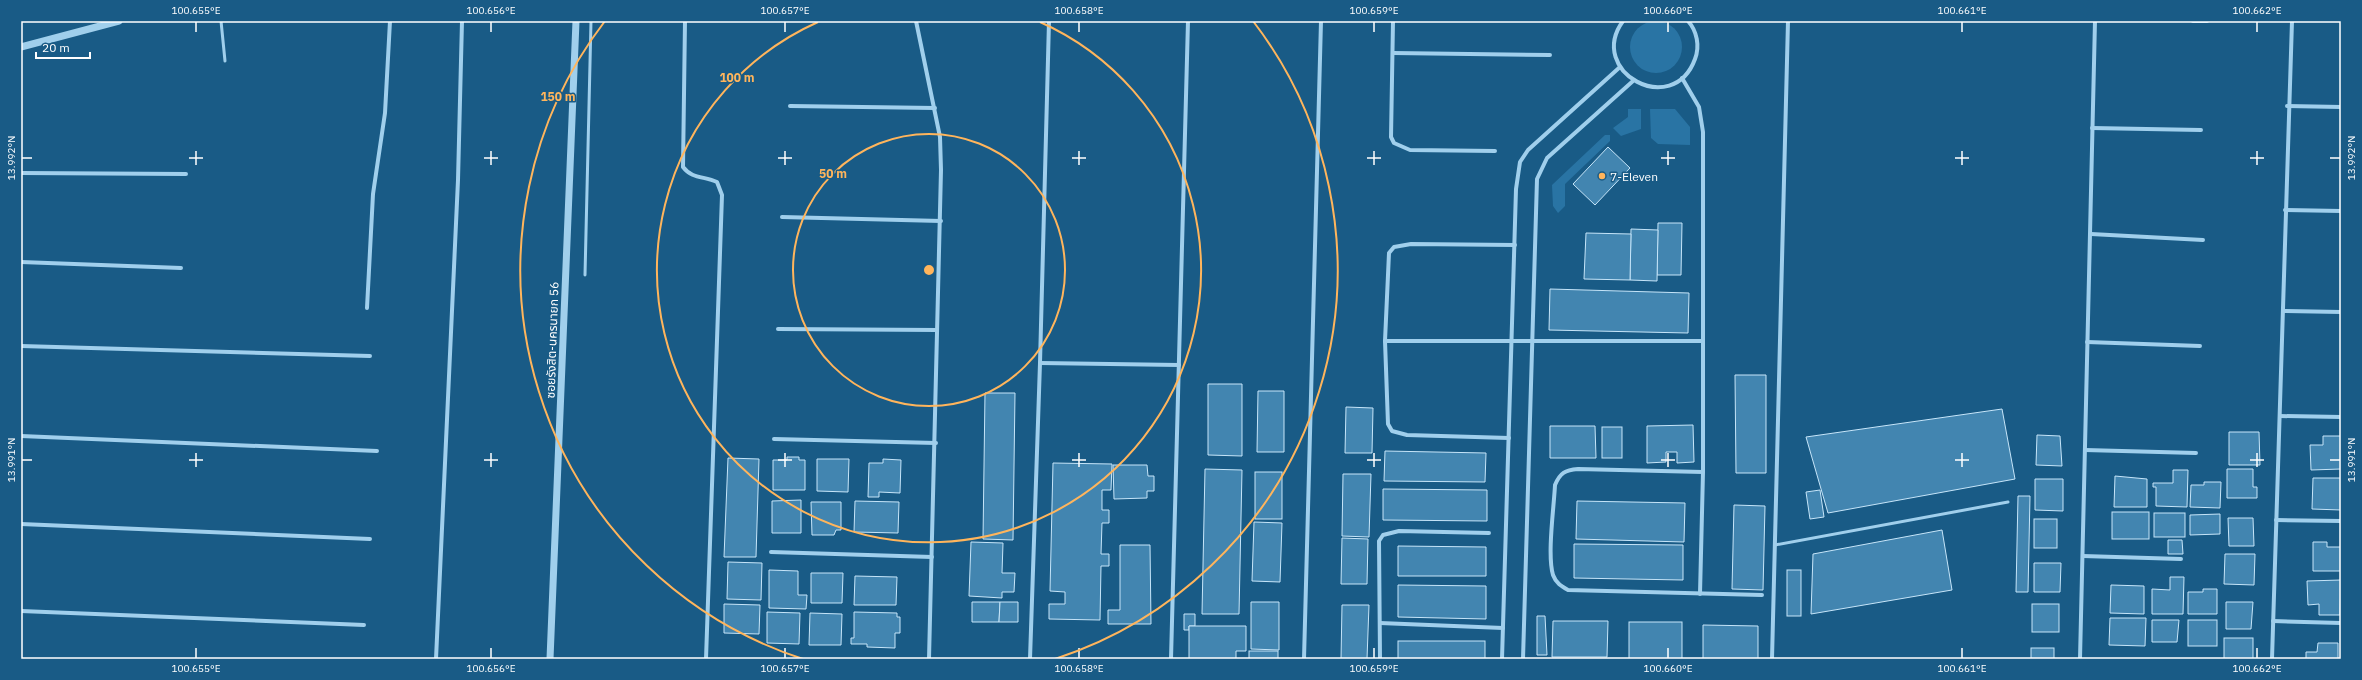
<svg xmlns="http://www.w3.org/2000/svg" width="2362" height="680" viewBox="0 0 2362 680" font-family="'IBM Plex Sans','Noto Sans Thai',sans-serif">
  <rect width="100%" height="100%" fill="#195b86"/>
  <g fill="#2974a4">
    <circle cx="1656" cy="47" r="26"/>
    <polygon points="1628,109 1641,109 1641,129 1621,136 1613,128 1628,117"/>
    <polygon points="1650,109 1675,109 1690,127 1690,145 1658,144 1651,138"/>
    <polygon points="1605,135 1610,135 1610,141 1565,184 1565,206 1558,213 1553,206 1552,185"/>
  </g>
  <g fill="#4285b0" stroke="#c6e5f9">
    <polygon points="1608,147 1630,168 1595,205 1573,184"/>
    <polygon points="1658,223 1682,223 1681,275 1657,275"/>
    <polygon points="1631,229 1658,230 1657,281 1630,280"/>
    <polygon points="1586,233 1631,234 1630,280 1584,279"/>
    <polygon points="1550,289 1689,293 1688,333 1549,330"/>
    <polygon points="1735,375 1766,375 1766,473 1736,473"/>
    <polygon points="1208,384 1242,384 1242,456 1208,455"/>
    <polygon points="1258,391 1284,391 1284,452 1257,452"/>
    <polygon points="985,393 1015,393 1013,540 983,539"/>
    <polygon points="1346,407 1373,408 1372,453 1345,453"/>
    <polygon points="2002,409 2015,479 1828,513 1806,437"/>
    <polygon points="1693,425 1694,462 1677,463 1677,452 1666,452 1666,462 1647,463 1647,426"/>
    <polygon points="1550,426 1595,426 1596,458 1550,458"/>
    <rect x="1602" y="427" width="20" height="31"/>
    <polygon points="2229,432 2259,432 2260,465 2229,465"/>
    <polygon points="2037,435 2060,436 2062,466 2036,465"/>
    <polygon points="2323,436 2341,436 2341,469 2311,470 2310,445 2323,445"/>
    <polygon points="1385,451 1486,453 1485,482 1384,481"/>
    <polygon points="787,457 799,457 799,460 805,460 805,490 773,490 773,460 787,460"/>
    <polygon points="728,458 759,459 756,557 724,557"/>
    <polygon points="817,459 849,459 848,492 817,491"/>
    <polygon points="883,459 901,460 900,493 879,492 879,497 868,497 869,463 883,463"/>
    <polygon points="1053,463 1112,464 1111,490 1102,490 1102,510 1109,510 1109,523 1102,523 1101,554 1109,554 1109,566 1101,566 1100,620 1049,619 1049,604 1065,604 1065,592 1050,591"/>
    <polygon points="1113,465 1147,465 1148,476 1154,476 1154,491 1147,491 1147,498 1114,499"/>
    <polygon points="1205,469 1242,470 1239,614 1202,614"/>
    <polygon points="2227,469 2253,469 2253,487 2257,487 2257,498 2227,498"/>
    <polygon points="2173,470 2188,470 2187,507 2156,506 2156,487 2153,487 2153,483 2173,483"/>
    <rect x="1255" y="472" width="27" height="47"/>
    <polygon points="1343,474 1371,474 1369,537 1342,536"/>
    <polygon points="2115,476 2147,479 2147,507 2114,507"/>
    <polygon points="2313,478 2341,478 2341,510 2312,509"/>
    <polygon points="2035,479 2063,479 2063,511 2035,510"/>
    <polygon points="2204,482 2221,482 2220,508 2190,507 2191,485 2204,485"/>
    <polygon points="1383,489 1487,490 1487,521 1383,520"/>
    <polygon points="1820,490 1824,517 1810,519 1806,492"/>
    <polygon points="2018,496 2030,496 2028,592 2016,592"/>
    <polygon points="801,500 801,533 772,533 772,501"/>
    <polygon points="855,501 899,502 898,533 854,532"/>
    <polygon points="1577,501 1685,503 1684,542 1576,539"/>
    <polygon points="811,502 841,502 841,530 836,530 834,535 812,535"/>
    <polygon points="1734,505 1765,506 1763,590 1732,589"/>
    <rect x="2112" y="512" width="37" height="27"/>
    <rect x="2154" y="513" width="31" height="24"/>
    <polygon points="2220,514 2220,534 2190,535 2190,515"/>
    <polygon points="2228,518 2253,518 2254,546 2229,546"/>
    <rect x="2034" y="519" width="23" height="29"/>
    <polygon points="1254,522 1282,523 1280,582 1252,581"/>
    <polygon points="1942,530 1952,590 1811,614 1813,554"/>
    <polygon points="1342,538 1368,539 1367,584 1341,584"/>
    <polygon points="2168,540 2182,540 2183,554 2168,554"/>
    <polygon points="971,542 1003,543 1002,573 1015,573 1014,592 1002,592 1002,598 969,596"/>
    <polygon points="2313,542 2327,542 2327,547 2341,547 2341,571 2313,571"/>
    <polygon points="1574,544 1683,545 1683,580 1574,578"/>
    <polygon points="1120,545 1150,545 1151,624 1108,624 1108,610 1120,610"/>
    <polygon points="1398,546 1486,547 1486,576 1398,576"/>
    <polygon points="2225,554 2255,554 2254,585 2224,584"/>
    <polygon points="728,562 762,563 761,600 727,599"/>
    <polygon points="2034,563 2061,563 2060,592 2034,592"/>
    <polygon points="769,570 798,571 798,595 807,595 806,609 769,608"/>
    <rect x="1787" y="570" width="14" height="46"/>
    <polygon points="811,573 843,573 842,603 811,603"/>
    <polygon points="855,576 897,577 896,605 854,605"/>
    <polygon points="2170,577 2184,577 2183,614 2152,614 2152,589 2170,590"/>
    <polygon points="2341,580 2340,615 2319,615 2319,604 2308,605 2307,581"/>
    <polygon points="1398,585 1486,586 1486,619 1398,617"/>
    <polygon points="2111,585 2144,586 2144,614 2110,613"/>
    <polygon points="2203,589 2217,589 2217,614 2188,614 2188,592 2203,592"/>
    <polygon points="972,602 1000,602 999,622 972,622"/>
    <polygon points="1000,602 1018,602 1018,622 999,622"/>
    <polygon points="1251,602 1279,602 1279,650 1251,649"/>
    <polygon points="2226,602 2253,602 2251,629 2226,629"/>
    <polygon points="724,604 760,605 759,634 724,633"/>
    <rect x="2032" y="604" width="27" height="28"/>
    <polygon points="1342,605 1369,605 1367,659 1341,659"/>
    <polygon points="767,612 800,613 799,644 767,643"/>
    <polygon points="854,612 897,613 897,617 900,617 900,633 895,633 895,648 867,647 867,644 851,644 851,638 854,638"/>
    <polygon points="810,613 842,614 841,645 809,645"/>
    <polygon points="1184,614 1195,614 1195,626 1189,626 1189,630 1184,630"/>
    <polygon points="1537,616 1545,616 1547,655 1537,655"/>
    <polygon points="2110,618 2146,618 2145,646 2109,645"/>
    <polygon points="2152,620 2179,620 2177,642 2152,642"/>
    <rect x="2188" y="620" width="29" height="26"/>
    <polygon points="1553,621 1608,621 1607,657 1552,657"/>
    <rect x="1629" y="622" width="53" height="37"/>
    <polygon points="1703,625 1758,626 1758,659 1703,659"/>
    <polygon points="1189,626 1246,626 1246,651 1236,651 1236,659 1189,659"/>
    <rect x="2224" y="638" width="29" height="21"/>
    <rect x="1398" y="641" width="87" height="18"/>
    <polygon points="2318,643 2338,643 2338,658 2340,659 2306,659 2306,652 2317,652"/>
    <rect x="2031" y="648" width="23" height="11"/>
    <rect x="1249" y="651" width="29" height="8"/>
  </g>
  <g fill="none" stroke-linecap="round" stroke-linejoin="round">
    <g stroke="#a0cfec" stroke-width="3">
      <polyline points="221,21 225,61"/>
      <polyline points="585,275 591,21"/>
      <polyline points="1775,545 2008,502"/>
    </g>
    <g stroke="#a0cfec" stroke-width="4">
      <path d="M 685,21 L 683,167 C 692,179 704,176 717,182 L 722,195 L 706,659"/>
      <polyline points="916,21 940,137 941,170 929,659"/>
      <polyline points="1393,21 1391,137 1394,143 1410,150 1495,151"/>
      <path d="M 1623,21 C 1586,72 1673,119 1695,59 C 1700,46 1697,31 1688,21"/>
      <polyline points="2193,21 2207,21"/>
      <polyline points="1393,53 1550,55"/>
      <polyline points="1682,78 1699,107 1703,132 1703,472 1700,594"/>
      <polyline points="790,106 935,108"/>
      <polyline points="2287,106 2341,107"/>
      <polyline points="2092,128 2201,130"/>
      <polyline points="21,173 186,174"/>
      <polyline points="2285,210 2341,211"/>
      <polyline points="782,217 941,221"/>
      <polyline points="2091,234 2203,240"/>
      <polyline points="21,262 181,268"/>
      <polyline points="367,308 373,194 385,113 390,21"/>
      <polyline points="2283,311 2341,312"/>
      <polyline points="778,329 937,330"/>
      <polyline points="1385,341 1702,341"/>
      <polyline points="2087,342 2200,346"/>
      <polyline points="21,346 370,356"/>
      <polyline points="1040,363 1179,365"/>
      <polyline points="2280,416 2341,417"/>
      <polyline points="21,436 377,451"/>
      <polyline points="1509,438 1407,435 1392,431 1388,424 1385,341 1389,253 1394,247 1411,244 1515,245"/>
      <polyline points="774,439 936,443"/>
      <polyline points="2085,450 2196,453"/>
      <path d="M 1703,472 L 1578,469 C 1565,470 1560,473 1555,485 C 1554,507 1547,555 1553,575 C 1556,583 1561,586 1568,590 L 1762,595"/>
      <polyline points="2276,520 2341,521"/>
      <polyline points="21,524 370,539"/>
      <polyline points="771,552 932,557"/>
      <polyline points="2083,556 2181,559"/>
      <polyline points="21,611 364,625"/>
      <polyline points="2273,621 2341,623"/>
      <polyline points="1380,623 1503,628"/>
      <polyline points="436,659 458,180 462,21"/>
      <polyline points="1030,659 1040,363 1049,21"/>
      <polyline points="1171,659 1188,21"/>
      <polyline points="1304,659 1321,21"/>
      <polyline points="1380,659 1379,541 1383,535 1399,531 1489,533"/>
      <polyline points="1502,659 1516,189 1520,162 1528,150 1620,67"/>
      <polyline points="1523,659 1537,179 1547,158 1633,81"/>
      <polyline points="1772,659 1788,21"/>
      <polyline points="2080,659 2095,21"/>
      <polyline points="2272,659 2292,21"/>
    </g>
    <g stroke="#a0cfec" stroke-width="7">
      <polyline points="21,47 119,21"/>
      <polyline points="550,659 576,21"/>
    </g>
  </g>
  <path fill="none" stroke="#fff" stroke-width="1.5" d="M 196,22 L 196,32M 491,22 L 491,32M 785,22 L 785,32M 1079,22 L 1079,32M 1374,22 L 1374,32M 1668,22 L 1668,32M 1962,22 L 1962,32M 2257,22 L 2257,32M 196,151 L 196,165M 491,151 L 491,165M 785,151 L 785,165M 1079,151 L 1079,165M 1374,151 L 1374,165M 1668,151 L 1668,165M 1962,151 L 1962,165M 2257,151 L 2257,165M 22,158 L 32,158M 189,158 L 203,158M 484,158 L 498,158M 778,158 L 792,158M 1072,158 L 1086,158M 1367,158 L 1381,158M 1661,158 L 1675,158M 1955,158 L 1969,158M 2250,158 L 2264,158M 2330,158 L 2340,158M 196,453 L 196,467M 491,453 L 491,467M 785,453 L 785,467M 1079,453 L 1079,467M 1374,453 L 1374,467M 1668,453 L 1668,467M 1962,453 L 1962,467M 2257,453 L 2257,467M 22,460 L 32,460M 189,460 L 203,460M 484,460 L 498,460M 778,460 L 792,460M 1072,460 L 1086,460M 1367,460 L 1381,460M 1661,460 L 1675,460M 1955,460 L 1969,460M 2250,460 L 2264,460M 2330,460 L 2340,460M 196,648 L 196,658M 491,648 L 491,658M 785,648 L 785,658M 1079,648 L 1079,658M 1374,648 L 1374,658M 1668,648 L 1668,658M 1962,648 L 1962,658M 2257,648 L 2257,658"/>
  <g fill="none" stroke="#ffb55c" stroke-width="2">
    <circle cx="929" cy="270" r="136"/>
    <path d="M1040 22A272 272 0 1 1 818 22"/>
    <path d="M803 659A409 409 0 0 1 605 21M1253 21A409 409 0 0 1 1055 659"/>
  </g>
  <circle fill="#ffb55c" stroke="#195b86" stroke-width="1.5" cx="1602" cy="176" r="4"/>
  <g text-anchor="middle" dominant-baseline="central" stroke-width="3" stroke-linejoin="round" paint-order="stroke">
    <g font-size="12" fill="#fff" stroke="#195b86" text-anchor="start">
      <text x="1610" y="176">7-Eleven</text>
    </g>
    <g font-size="12" fill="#fff" stroke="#195b86">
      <text transform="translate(552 340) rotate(-88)">ซอยรังสิต-นครนายก 56</text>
    </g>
  </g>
  <circle cx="929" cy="270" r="6" fill="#ffb55c" stroke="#195b86" stroke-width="2"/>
  <g font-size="12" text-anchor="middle" font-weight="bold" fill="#ffb55c" stroke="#195b86" stroke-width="3" stroke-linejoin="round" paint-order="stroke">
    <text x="737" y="82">100 m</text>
    <text x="558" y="101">150 m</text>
    <text x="833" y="178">50 m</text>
  </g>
  <rect width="2362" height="680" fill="none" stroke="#195b86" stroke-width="44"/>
  <path d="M36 52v6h54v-6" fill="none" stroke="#ffffff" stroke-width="2"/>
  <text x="42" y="52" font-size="12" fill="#ffffff" stroke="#195b86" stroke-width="3" paint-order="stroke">20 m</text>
  <rect x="22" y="22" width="2318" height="636" fill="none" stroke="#fff" stroke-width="1.5"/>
  <g font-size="10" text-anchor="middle" fill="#fff">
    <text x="196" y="14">100.655°E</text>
    <text x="491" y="14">100.656°E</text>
    <text x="785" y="14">100.657°E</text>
    <text x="1079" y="14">100.658°E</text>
    <text x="1374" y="14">100.659°E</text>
    <text x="1668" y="14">100.660°E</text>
    <text x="1962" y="14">100.661°E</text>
    <text x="2257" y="14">100.662°E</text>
    <text transform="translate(11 158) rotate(-90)" y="4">13.992°N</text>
    <text transform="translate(2351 158) rotate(-90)" y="4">13.992°N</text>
    <text transform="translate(11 460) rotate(-90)" y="4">13.991°N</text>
    <text transform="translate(2351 460) rotate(-90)" y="4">13.991°N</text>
    <text x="196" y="672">100.655°E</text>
    <text x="491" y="672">100.656°E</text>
    <text x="785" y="672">100.657°E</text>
    <text x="1079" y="672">100.658°E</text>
    <text x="1374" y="672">100.659°E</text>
    <text x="1668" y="672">100.660°E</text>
    <text x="1962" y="672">100.661°E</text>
    <text x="2257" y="672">100.662°E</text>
  </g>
</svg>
